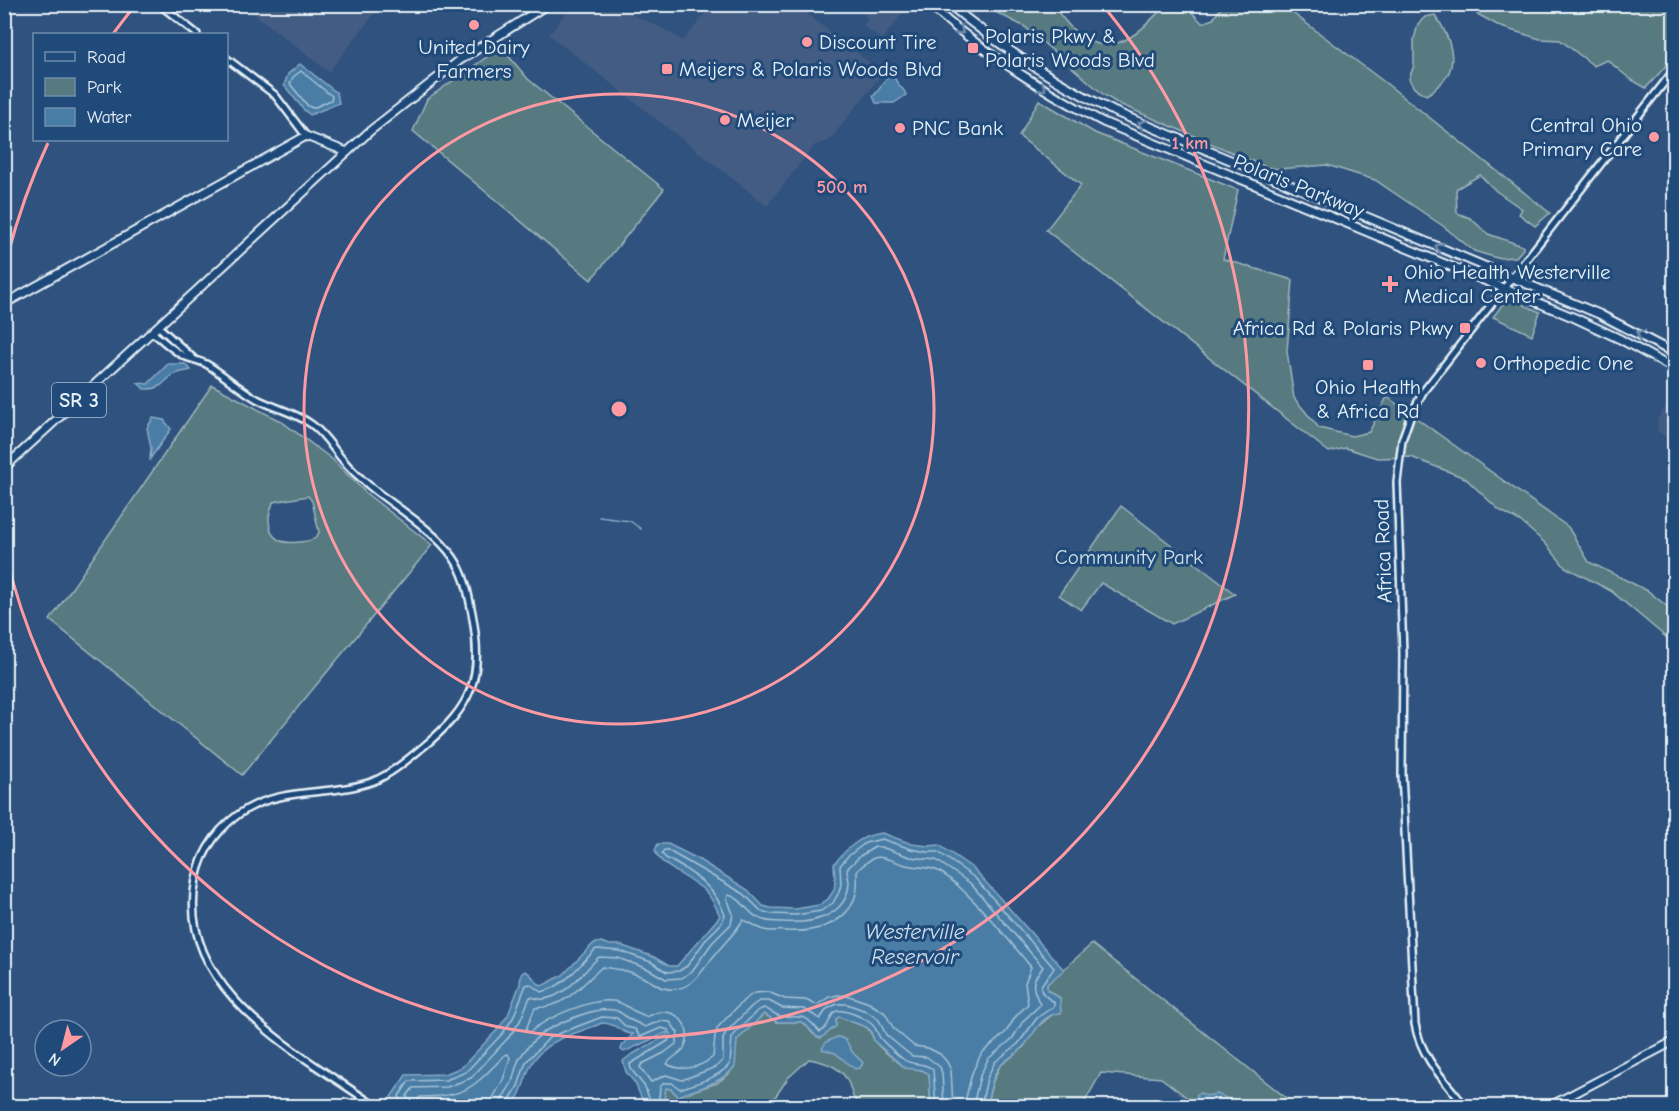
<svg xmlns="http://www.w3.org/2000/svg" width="1679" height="1111" viewBox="0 0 1679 1111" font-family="'Comic Neue',sans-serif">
  <rect width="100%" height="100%" fill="#2f527e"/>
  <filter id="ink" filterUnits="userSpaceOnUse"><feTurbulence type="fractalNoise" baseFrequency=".0167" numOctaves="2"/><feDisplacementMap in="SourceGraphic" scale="12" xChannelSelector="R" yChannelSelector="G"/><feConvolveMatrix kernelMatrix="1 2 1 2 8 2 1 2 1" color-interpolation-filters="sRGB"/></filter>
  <g filter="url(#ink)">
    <g fill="#425c83">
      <polygon points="242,5 381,5 329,72"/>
      <polygon points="576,5 622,5 635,16 664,29 683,41 712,5 796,5 883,73 829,141 815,145 767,206 549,35 565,14"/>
      <polygon points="852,5 909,5 882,40 863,26 868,18"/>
      <polygon points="1674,395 1674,444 1656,430 1658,427 1657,419"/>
    </g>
    <g fill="#577a80" stroke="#a0b6bc" stroke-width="1.5" fill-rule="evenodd">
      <path d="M 982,5 L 1053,5 C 1072,33 1097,59 1132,36 C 1144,29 1155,15 1166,5 L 1185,5 L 1202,23 L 1213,19 L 1223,5 L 1282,5 L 1387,84 L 1550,213 L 1535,226 L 1519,214 L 1522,209 L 1496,191 L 1480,175 L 1456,189 L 1457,213 L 1470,218 L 1488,234 L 1523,246 L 1523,249 L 1516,257 L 1497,258 L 1474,251 L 1443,226 L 1375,180 L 1327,165 L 1278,169 L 1266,167 L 1117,103 L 1104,95 L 1025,27 Z"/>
      <polygon points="1461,5 1674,5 1674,57 1646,88 1630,79 1607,60 1594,66 1560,40 1540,39 1501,27"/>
      <path d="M 1435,15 C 1449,35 1462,65 1440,84 C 1434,89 1433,92 1426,95 L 1414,88 L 1409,79 L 1414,65 L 1414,39 L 1418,24 L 1425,17 Z"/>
      <polygon points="501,47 528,79 664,189 591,280 413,131 427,99"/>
      <polygon points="1039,100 1095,133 1238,190 1223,259 1293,280 1287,351 1294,398 1319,428 1352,436 1369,432 1387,397 1568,527 1589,562 1648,591 1674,612 1674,644 1611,591 1565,567 1545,543 1520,521 1499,510 1465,478 1411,457 1377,458 1346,448 1329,452 1046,230 1081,185 1019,136"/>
      <polygon points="1510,299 1540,312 1532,335 1493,317 1505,301"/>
      <path d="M 212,385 L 282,422 L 332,459 L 367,494 L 432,545 L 242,775 L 50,620 ZM 308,496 L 312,501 L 319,532 C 316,541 308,541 299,542 C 283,544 270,541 269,521 C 268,515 272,508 273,502 Z"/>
      <polygon points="1121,506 1235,594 1172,624 1101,583 1081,610 1059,595"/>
      <polygon points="1092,944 1294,1104 1297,1106 1193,1106 1193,1102 1161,1078 1101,1073 1083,1105 1079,1106 986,1106 993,1081 1000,1066 1023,1048 1035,1029 1054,1013 1060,998 1047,990 1047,984"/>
      <path d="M 764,1014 L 777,1022 L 801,1022 L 806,1025 L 813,1034 L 821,1038 L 836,1026 L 836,1019 L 839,1017 L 866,1027 C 872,1032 872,1038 876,1043 C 882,1050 891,1057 898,1062 C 909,1071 921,1066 929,1074 L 931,1106 L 860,1106 C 853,1100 852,1093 849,1084 C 843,1067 825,1062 809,1059 L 788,1078 L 769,1106 L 659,1106 L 665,1095 L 665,1090 L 666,1088 L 671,1089 L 678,1096 L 717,1083 L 730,1073 L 737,1040 Z"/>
    </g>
    <g fill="#487da5" stroke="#88abc6" stroke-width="1.5">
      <polygon points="300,64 337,93 339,103 310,115 304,110 284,85 288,74"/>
      <path d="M 889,76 L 894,77 C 897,85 905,89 906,95 L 894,103 L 876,103 L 873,96 C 881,90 882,81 889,76 Z"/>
      <path d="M 168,364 L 185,364 L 191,370 C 186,371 180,372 175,374 C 162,381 164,390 144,389 L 138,383 L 148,384 Z"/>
      <polygon points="153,418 164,420 171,429 150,459 151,448 147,428"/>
      <path d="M 882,833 L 912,844 L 928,846 L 939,845 L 974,869 L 1064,970 L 1047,984 L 1047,990 L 1060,998 L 1061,1013 C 1039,1014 1035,1036 1021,1049 C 1015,1055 1005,1060 999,1067 C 991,1077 990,1094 986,1106 L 931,1106 L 929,1074 L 922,1070 L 905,1068 L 875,1042 L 870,1030 L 866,1027 L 839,1017 L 836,1019 L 836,1026 L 821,1038 L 817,1037 L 806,1025 L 801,1022 L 777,1022 L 764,1014 L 737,1040 L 735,1067 C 719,1084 699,1088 678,1096 L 671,1089 L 666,1088 L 664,1100 L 659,1106 L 648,1106 L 644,1104 L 635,1083 L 626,1072 L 623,1061 L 631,1055 L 667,1035 L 668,1032 L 624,1052 L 621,1050 L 622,1046 L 633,1034 C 620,1034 618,1023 602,1023 C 577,1034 545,1038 531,1065 C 524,1079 523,1094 512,1106 L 398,1106 L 391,1097 L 406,1075 L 445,1074 L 462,1067 L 498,1029 L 508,1015 L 520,984 L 521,974 L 525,971 C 533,974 534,982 542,986 L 563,975 L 593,944 L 601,942 L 610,945 L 620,945 L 654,957 L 669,966 L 677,966 L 720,916 C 716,907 712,898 705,891 C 691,877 659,867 655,850 L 658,844 L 668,844 L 696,858 L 748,890 L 763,906 L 771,908 L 796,909 L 819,905 L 828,899 L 834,890 L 835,882 L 834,864 C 847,848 861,835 882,833 Z"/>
      <path d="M 837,1037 C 850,1038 847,1048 855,1055 C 858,1058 861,1060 863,1063 L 860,1068 L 855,1069 L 835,1053 L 822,1049 L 826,1042 Z"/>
      <polygon points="1200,1093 1206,1096 1217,1094 1244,1106 1195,1106 1197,1094"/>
    </g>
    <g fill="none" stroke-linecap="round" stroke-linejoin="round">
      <g stroke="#a8c3d7" stroke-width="1.5">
        <polygon points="301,71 328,93 332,96 331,100 313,108 308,106 290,84 293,77"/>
        <path d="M 402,1106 L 399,1096 L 409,1081 L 446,1080 L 466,1072 L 503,1033 L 513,1018 L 526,985 L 530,984 L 541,992 C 565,987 579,965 596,949 L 620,951 L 651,962 L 667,972 L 679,971 L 687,966 L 707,938 L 721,924 L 725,915 C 715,886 692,872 666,858 L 662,854 L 664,850 L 667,850 L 744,894 L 761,911 L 771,914 L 796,915 L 821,911 L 833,903 L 839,892 L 841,884 L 840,866 L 847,857 L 865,843 L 882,839 L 911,849 L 927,852 L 938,852 L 975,878 L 1054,968 C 1047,982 1028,987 1054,1002 L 1054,1006 L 1037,1018 L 1018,1044 L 995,1062 L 987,1078 L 981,1106"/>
        <path d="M 409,1106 L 407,1096 L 413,1088 L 447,1087 L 471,1078 L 509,1037 L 520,1021 L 530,997 C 534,997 538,1000 543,999 C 566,997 584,971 599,957 L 618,958 L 648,969 L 666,979 L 682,978 L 692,971 L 712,943 L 731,924 L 733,914 L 727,898 L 728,895 C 741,897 746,911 757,917 C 766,923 775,921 784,922 C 811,924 847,917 849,883 C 849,879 847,874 847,869 L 860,856 L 875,847 L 881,847 L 910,857 L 936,860 L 970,883 L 1043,967 C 1041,970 1039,973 1037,975 C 1029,986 1037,996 1040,1005 L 1024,1020 L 1012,1039 L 988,1059 L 980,1076 L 973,1106"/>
        <path d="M 418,1106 L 418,1099 L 420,1097 C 468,1097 473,1087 505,1055 L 508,1054 L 510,1058 L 503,1080 L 493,1098 L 491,1106"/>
        <path d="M 500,1106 C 501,1097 508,1091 512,1082 C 515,1073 516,1063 521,1056 C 527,1047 538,1035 547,1030 C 563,1021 596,1007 613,1010 C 621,1011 623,1015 629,1019 C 634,1022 639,1023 645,1027 L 660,1021 L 670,1022 L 678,1033 L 676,1044 L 664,1053 L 642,1064 L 640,1067 L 651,1082 L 666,1075 L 682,1080 L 716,1067 L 723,1060 L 723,1039 L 726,1032 L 752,1006 L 759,1001 L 769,1001 L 782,1008 L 804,1009 L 820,1019 L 827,1009 L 837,1004 L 847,1004 L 866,1011 L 879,1020 L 886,1035 L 908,1053 L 912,1056 L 927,1057 L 940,1067 L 942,1073 L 944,1106"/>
        <path d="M 508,1106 L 509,1101 L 518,1086 L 526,1062 L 550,1037 L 602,1017 L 617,1018 L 626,1027 L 635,1029 L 640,1037 L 661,1028 L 669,1030 L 671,1036 L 668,1041 L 630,1064 L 631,1069 L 645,1087 L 651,1103 L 654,1104 L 659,1098 L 660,1087 L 664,1083 L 672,1083 L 680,1089 C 698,1082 717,1079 730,1064 L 732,1037 L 757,1011 L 764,1008 C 770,1010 775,1015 781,1016 C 806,1019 801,1011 820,1032 C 832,1026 828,1014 837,1011 C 846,1009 871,1020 875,1028 C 878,1032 878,1037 882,1040 C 888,1047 896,1053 903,1059 C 913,1067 924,1061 933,1070 L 936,1106"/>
        <path d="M 953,1106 L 951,1070 L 947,1062 L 940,1054 L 928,1048 L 914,1046 L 894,1029 L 885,1013 L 869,1003 L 849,996 L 838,995 L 829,997 L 817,1005 L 805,1000 L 785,999 L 768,992 L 754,993 L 744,1000 L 718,1027 L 715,1036 L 713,1057 C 700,1068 681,1072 667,1064 C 671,1057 680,1055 684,1048 C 693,1032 682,1013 665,1012 C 658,1011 653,1014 647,1017 C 643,1014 638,1013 634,1011 C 626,1006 622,1002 613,1001 C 591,998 546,1018 530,1032 L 527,1032 L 526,1029 L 535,1008 C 568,1006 579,987 602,967 C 617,969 632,971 646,979 C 652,981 657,986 663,988 C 691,995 702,970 717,952 C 727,940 735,933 743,920 C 750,922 756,927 764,930 C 771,932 779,930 787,931 C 815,933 848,924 856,894 C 858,886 857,879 857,871 C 878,849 881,858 906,865 C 915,867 925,867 933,869 C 956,875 1014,946 1031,967 L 1025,983 L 1028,1004 L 1016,1016 L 1006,1032 L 981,1054 L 972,1073 L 964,1106"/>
      </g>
      <polyline stroke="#88abc6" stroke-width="1.5" points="599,517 630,521 641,529"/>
      <g stroke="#e8f1f8" stroke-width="10">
        <g id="minor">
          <polyline points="159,4 197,34"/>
          <polyline points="226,58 275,95 306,136"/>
          <polyline points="159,327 193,358"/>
          <path d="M 153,333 C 163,340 174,352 186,357 C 194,360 201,361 208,365 C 225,376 240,389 257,399 C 274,408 294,412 311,424 C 324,433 332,447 342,459 C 351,470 361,479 372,488 C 397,508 434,530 453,557 C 465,574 468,592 472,613 C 484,677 473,706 423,747 C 407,760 392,773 374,781 C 333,796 285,787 247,809 C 221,824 202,849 196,879 C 173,990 302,1054 375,1106"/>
          <path d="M 1465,1106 C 1445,1081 1421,1058 1415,1024 L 1402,774 L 1403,653 L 1397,482 L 1402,440 L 1410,417 L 1423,392 L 1674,70"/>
        </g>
      </g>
      <g stroke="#e8f1f8" stroke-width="11">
        <g id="major">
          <path d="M 928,4 C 982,52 1040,89 1103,122 L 1575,318 L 1620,339 L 1674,369"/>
          <path d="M 949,4 C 1000,47 1054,82 1113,111 L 1599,314 L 1674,353"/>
          <polyline points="4,304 306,136 347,152"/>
          <polyline points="4,468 370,131 460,60 548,4"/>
          <polyline points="1550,1106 1674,1041"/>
        </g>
      </g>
      <use href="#minor" stroke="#1f4a7a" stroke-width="5"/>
      <use href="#major" stroke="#1f4a7a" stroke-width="7"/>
    </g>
    <defs><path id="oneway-chevron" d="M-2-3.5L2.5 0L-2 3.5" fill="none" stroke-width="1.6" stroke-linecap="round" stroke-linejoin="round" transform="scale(1.5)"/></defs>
    <g stroke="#6f8dac">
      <use href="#oneway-chevron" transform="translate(960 31) rotate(38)"/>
      <use href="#oneway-chevron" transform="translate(1042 88) rotate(31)"/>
      <use href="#oneway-chevron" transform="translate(1142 124) rotate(-157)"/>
      <use href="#oneway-chevron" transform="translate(1439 247) rotate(-158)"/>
      <use href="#oneway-chevron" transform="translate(1640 334) rotate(-152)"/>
    </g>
  </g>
  <g fill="none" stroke="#ff9aa2" stroke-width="3">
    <circle cx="619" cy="409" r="315"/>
    <path d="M5 267A630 630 0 0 1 48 143M113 34A630 630 0 0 1 133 8M1105 8A630 630 0 1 1 5 551"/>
  </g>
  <g fill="#ff9aa2" stroke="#1f4a7a" stroke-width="2">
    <circle cx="474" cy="25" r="6"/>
    <circle cx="807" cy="42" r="6"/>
    <rect x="967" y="42" width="12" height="12" rx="3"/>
    <rect x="661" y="63" width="12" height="12" rx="3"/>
    <circle cx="725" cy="120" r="6"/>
    <circle cx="900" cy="128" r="6"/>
    <circle cx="1654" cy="137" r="6"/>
    <path d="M1387 275h6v6h6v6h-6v6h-6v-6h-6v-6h6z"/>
    <rect x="1459" y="322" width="12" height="12" rx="3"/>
    <circle cx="1481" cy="363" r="6"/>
    <rect x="1362" y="359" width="12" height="12" rx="3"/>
  </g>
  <g text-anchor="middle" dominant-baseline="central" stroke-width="6" stroke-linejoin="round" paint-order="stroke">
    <rect fill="#1f4a7a" stroke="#acbfd2" stroke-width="1.5" x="52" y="383" width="54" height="34" rx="4.5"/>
    <g font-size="20" font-weight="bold" fill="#e8f1f8">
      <text x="79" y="400">SR 3</text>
    </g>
    <g font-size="21" fill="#e8f1f8" stroke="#1f4a7a" text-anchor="start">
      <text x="985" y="36">Polaris Pkwy &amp;<tspan x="985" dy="24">Polaris Woods Blvd</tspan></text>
      <text x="819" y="42">Discount Tire</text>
      <text x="474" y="47" text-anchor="middle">United Dairy<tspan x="474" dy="24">Farmers</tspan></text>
      <text x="679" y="69">Meijers &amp; Polaris Woods Blvd</text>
      <text x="737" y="120">Meijer</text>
      <text x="1642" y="125" text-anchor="end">Central Ohio<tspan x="1642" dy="24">Primary Care</tspan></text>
      <text x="912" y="128">PNC Bank</text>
      <text x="1404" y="272">Ohio Health Westerville<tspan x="1404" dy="24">Medical Center</tspan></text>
      <text x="1453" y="328" text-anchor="end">Africa Rd &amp; Polaris Pkwy</text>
      <text x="1493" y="363">Orthopedic One</text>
      <text x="1368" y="387" text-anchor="middle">Ohio Health<tspan x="1368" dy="24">&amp; Africa Rd</tspan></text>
    </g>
    <g font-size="21" fill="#e8f1f8" stroke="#1f4a7a">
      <text transform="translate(1299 186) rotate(22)">Polaris Parkway</text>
      <text transform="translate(1383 551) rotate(-92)">Africa Road</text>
    </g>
    <g font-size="21" fill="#d2dfe6" stroke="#1f4a7a">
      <text x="1129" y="557">Community Park</text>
    </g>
    <g font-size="22" font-style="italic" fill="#d0e0ec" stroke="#1f4a7a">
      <text x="915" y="932">Westerville<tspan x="915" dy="25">Reservoir</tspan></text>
    </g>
  </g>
  <circle cx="619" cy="409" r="9" fill="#ff9aa2" stroke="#1f4a7a" stroke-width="3"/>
  <g font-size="18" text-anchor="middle" font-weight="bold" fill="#ff9aa2" stroke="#1f4a7a" stroke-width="6" stroke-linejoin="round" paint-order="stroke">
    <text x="1190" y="149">1 km</text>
    <text x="842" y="193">500 m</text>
  </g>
  <rect width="1679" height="1111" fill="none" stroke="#1f4a7a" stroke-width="24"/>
  <rect x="12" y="12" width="1655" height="1087" fill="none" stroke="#e8f1f8" stroke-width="2" filter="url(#ink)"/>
  <rect x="33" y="33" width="195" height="108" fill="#1f4a7a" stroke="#6f8dac" stroke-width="1.5"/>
  <rect x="45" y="52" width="30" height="9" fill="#1f4a7a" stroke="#6f8dac" stroke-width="1.5"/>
  <text x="87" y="63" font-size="18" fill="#e8f1f8">Road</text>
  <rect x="45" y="78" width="30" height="18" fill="#577a80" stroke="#6f8dac" stroke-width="1.5"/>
  <text x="87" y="93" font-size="18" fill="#e8f1f8">Park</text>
  <rect x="45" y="108" width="30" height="18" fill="#487da5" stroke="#6f8dac" stroke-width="1.5"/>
  <text x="87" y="123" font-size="18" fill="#e8f1f8">Water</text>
  <g transform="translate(63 1048) rotate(215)"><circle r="28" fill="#1f4a7a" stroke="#6f8dac" stroke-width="1.5"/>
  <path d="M0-4.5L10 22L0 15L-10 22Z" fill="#ff9aa2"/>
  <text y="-9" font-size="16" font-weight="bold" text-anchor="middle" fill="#e8f1f8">N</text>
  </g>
</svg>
